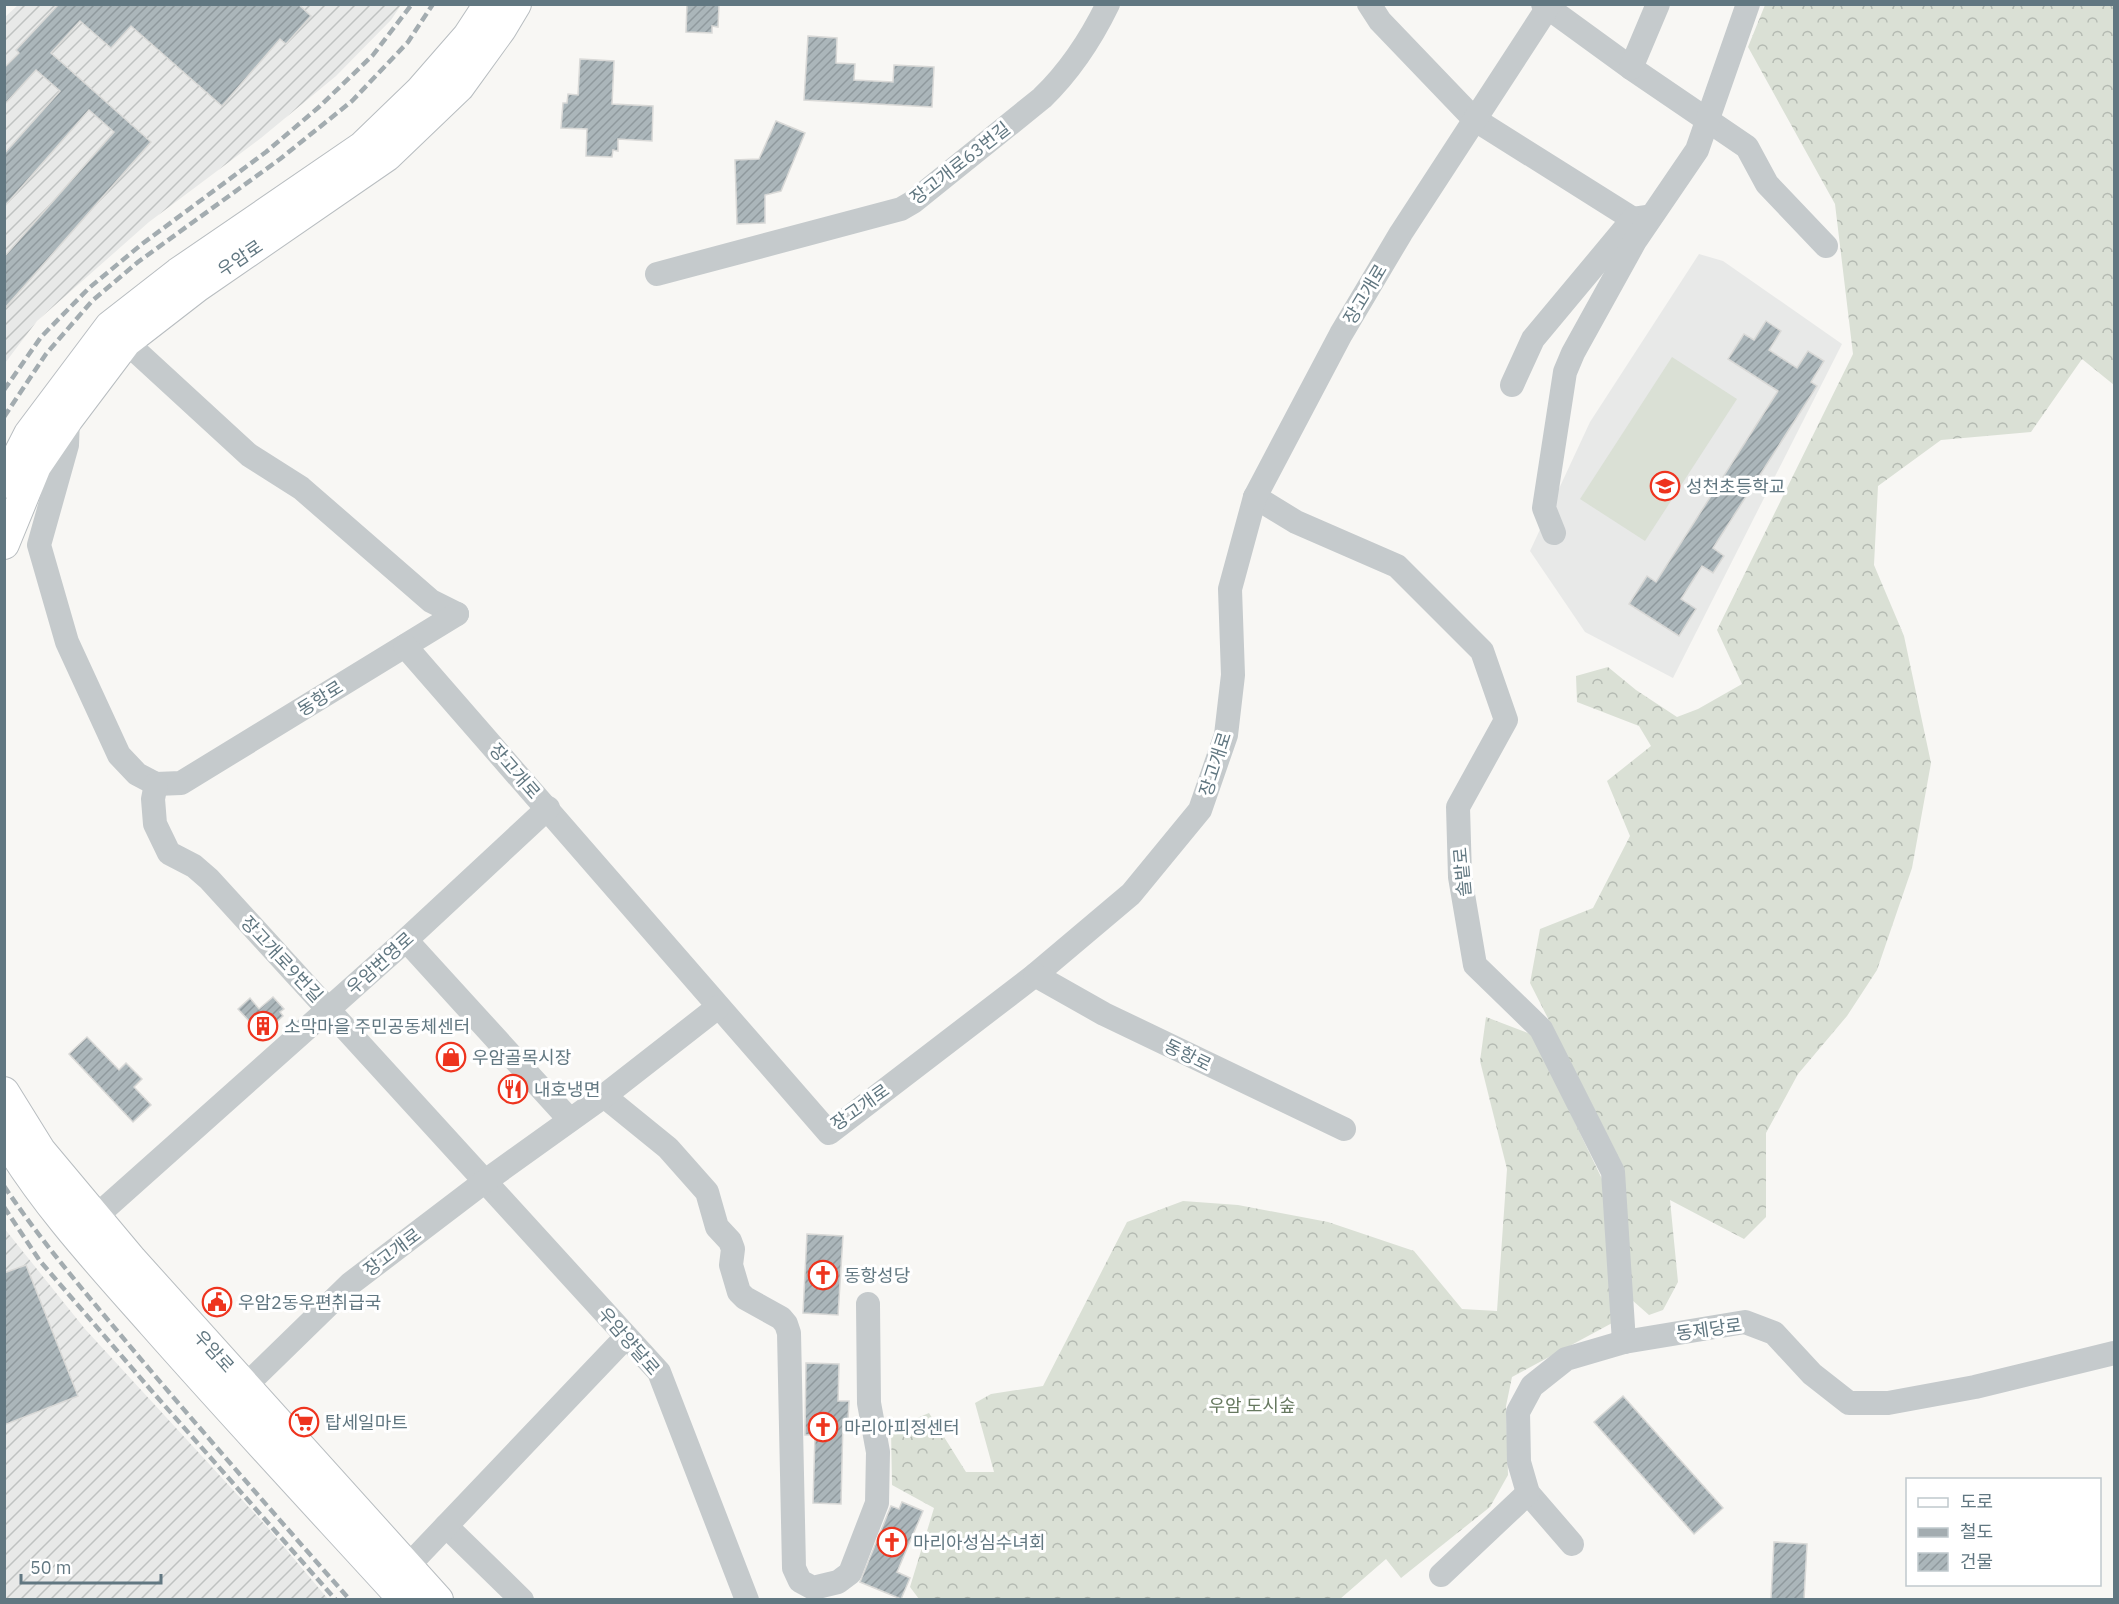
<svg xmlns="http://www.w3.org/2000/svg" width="2119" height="1604" viewBox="0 0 2119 1604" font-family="'IBM Plex Sans','Noto Sans KR',sans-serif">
  <defs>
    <pattern id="industrial-furrows" width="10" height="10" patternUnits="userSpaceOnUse" patternTransform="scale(1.5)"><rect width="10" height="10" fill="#e8e9e8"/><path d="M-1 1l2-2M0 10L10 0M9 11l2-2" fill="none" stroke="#bfc2c1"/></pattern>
    <pattern id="forest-crowns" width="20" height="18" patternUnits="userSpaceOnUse" patternTransform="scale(1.5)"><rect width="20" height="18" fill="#dae0d5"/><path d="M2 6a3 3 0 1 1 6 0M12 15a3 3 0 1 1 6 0" fill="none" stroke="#b4bab2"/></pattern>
    <pattern id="building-hatch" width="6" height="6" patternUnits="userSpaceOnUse" patternTransform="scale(1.5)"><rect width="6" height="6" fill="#abb6ba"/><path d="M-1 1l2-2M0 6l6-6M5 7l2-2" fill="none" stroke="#8f999d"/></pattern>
  </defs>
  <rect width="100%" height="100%" fill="#f8f7f4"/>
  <polygon fill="#e8e9e8" points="1699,254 1723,261 1842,344 1673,678 1585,632 1530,551 1590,422"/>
  <g fill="url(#industrial-furrows)">
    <polygon points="18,5 401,5 391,20 336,76 261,138 149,222 37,321 5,363 4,18"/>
    <polygon points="4,1228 85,1329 268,1528 328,1599 5,1599"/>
  </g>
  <g fill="url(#forest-crowns)">
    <polygon points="1765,5 2114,5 2114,385 2082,359 2031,432 1941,440 1878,486 1874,565 1904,636 1931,763 1912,868 1877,970 1847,1016 1798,1074 1766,1133 1766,1217 1744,1239 1670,1200 1678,1282 1663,1310 1649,1315 1632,1300 1622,1164 1530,983 1540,929 1593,908 1630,836 1607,781 1651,746 1639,726 1577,702 1576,676 1608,667 1636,690 1677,717 1698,709 1742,684 1717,630 1853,354 1835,204 1748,47"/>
    <polygon points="1486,1017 1533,1035 1602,1179 1614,1322 1512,1377 1506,1406 1508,1475 1490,1507 1401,1578 1386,1559 1340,1599 919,1599 910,1587 934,1508 892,1485 891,1429 929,1413 966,1472 994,1472 975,1403 991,1394 1043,1386 1127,1222 1183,1201 1238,1205 1328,1222 1414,1251 1462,1309 1497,1311 1507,1169 1480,1061"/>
  </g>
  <polygon fill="#dae0d5" points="1672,357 1737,399 1645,541 1580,499"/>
  <g fill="url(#building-hatch)" stroke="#d9d9d7" stroke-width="1.5">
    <polygon points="59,4 298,4 311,16 286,44 280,39 222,106 131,26 111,48 80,21 51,53 151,142 4,309 4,257 114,132 89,110 4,207 4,154 60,91 36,70 4,105 4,68 19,53 16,50"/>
    <polygon points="687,4 719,4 718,27 712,26 712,33 686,32"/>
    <polygon points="808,36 837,38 836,63 855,64 854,80 893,82 894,65 934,67 932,107 804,100"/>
    <polygon points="580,59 614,61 612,104 653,106 652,141 618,139 618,151 613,150 612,157 586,156 587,129 561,128 563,103 567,103 568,94 578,95"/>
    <polygon points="776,121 805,133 781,191 765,195 765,223 737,224 735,160 759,159"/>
    <polygon points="1766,321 1781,331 1769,350 1797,368 1808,351 1824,361 1811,382 1817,386 1713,548 1724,556 1713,573 1702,566 1681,599 1696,609 1679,636 1629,604 1647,576 1656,582 1778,391 1728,359 1744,334 1754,340"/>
    <polygon points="273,997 284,1009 280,1012 283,1016 262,1035 238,1009 250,998 259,1009"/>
    <polygon points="87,1037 119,1070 126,1063 142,1079 134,1087 151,1105 133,1122 69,1054"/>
    <polygon points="807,1234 843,1236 838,1315 803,1313"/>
    <polygon points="26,1265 78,1396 4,1425 4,1273"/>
    <polygon points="806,1363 839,1364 838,1401 849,1401 848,1420 843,1420 841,1504 813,1503 815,1435 805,1435"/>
    <polygon points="1623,1396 1723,1508 1694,1534 1594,1422"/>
    <polygon points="902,1502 923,1511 897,1572 910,1578 901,1599 860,1582 891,1506 899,1509"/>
    <polygon points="1774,1542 1807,1544 1804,1599 1771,1599"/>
  </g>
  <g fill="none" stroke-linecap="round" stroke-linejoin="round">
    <g stroke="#b8bdc0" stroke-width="32">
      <g id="major">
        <polyline points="4,483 29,434 110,326 178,273 362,147 420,91 468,36 489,4"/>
        <polyline points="4,544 36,466 68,419 126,342 197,287 387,156 459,87 501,29 516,4"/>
        <polyline points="4,1092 40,1150 132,1260 438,1600"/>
        <path d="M 4,1136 C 45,1205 100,1264 153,1324 C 235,1417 320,1508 404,1600"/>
      </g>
    </g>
    <g stroke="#c5cacc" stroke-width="24">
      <polyline points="1369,4 1380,21 1474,119 1633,219"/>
      <polyline points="1543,4 1631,68 1747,147 1767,184 1826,246"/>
      <polyline points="1631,68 1658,4"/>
      <path d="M 657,274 L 901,209 L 913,202 L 1042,98 C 1069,72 1091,39 1108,4"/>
      <polyline points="126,342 249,455 301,488 431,601 457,614"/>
      <polyline points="1512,385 1533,339 1633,219 1647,217"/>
      <polyline points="68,419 67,445 39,545 67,642 119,755 137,774 156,784 181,783 457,614"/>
      <polyline points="1255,497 1296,522 1397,566 1482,651 1506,720 1458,807 1460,877 1475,965 1541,1029 1613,1172 1624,1342"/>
      <polyline points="1554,533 1544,508 1565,372 1573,353 1635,241 1697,150 1748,4"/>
      <polyline points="405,646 829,1133 1035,975 1131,894 1200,810 1226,735 1233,675 1230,589 1255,497 1341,334 1401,233 1550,4"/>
      <polyline points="156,784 153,799 155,824 169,853 194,866 209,879 659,1372 747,1600"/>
      <polyline points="406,940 570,1120"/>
      <polyline points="1035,975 1104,1014 1344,1129"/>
      <polyline points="604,1096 668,1148 707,1192 717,1227 730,1241 733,1249 731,1265 739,1292 745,1298 781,1318 786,1324 789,1333 794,1568 800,1581 813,1588 838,1582 850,1573 877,1503 878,1452 869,1403 868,1304"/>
      <polyline points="83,1228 406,940 548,808"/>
      <polyline points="233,1398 350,1284 484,1182 604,1096 718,1007"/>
      <polyline points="446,1526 522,1600"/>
      <polyline points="1572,1544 1528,1493 1519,1462 1518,1412 1532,1386 1566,1359 1624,1342 1745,1322 1774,1333 1812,1374 1849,1403 1888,1403 1975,1387 2114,1353"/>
      <polyline points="408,1566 626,1337"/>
      <polyline points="1441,1575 1528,1493"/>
    </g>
    <use href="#major" stroke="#fff" stroke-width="30"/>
    <g stroke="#a3acb0" stroke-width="4.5" stroke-dasharray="9 4.5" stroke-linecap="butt">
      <polyline points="4,390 41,337 89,288 142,244 266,152 319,107 373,55 412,4"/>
      <polyline points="4,417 46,354 92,301 138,262 280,159 352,101 408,42 433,4"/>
      <path d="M 4,1186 C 43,1244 89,1297 134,1351 C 205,1435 277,1517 350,1600"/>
      <polyline points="4,1207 40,1261 150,1389 336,1600"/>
    </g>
  </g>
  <defs>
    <g id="school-ring" transform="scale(1.5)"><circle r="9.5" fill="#fff" stroke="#ee341e" stroke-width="1.5"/><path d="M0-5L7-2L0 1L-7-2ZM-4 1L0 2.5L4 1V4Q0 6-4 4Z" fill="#ee341e"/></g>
    <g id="building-ring" transform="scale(1.5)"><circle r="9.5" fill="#fff" stroke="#ee341e" stroke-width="1.5"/><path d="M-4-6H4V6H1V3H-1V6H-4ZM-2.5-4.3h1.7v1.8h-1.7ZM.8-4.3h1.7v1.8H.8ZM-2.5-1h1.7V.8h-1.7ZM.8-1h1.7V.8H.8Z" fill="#ee341e"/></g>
    <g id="shop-ring" transform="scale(1.5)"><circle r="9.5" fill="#fff" stroke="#ee341e" stroke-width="1.5"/><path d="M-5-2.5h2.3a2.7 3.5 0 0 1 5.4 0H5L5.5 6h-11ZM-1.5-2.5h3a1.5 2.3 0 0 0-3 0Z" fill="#ee341e"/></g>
    <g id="restaurant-ring" transform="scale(1.5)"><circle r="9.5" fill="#fff" stroke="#ee341e" stroke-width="1.5"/><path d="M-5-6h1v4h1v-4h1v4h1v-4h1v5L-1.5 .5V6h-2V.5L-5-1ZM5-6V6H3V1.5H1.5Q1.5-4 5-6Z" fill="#ee341e"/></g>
    <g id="church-ring" transform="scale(1.5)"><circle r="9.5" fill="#fff" stroke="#ee341e" stroke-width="1.5"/><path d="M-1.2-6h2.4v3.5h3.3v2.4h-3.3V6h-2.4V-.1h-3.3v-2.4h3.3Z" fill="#ee341e"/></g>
    <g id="civic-ring" transform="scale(1.5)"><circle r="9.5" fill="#fff" stroke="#ee341e" stroke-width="1.5"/><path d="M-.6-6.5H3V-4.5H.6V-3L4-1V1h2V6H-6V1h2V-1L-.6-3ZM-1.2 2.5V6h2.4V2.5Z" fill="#ee341e"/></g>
    <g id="supermarket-ring" transform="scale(1.5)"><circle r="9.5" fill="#fff" stroke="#ee341e" stroke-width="1.5"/><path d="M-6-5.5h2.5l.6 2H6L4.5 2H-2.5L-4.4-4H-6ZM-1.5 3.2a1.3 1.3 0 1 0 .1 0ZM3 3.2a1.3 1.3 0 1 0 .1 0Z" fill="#ee341e"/></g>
  </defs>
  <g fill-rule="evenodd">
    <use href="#school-ring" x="1665" y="486"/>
    <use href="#building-ring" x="263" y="1026"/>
    <use href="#shop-ring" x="451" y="1057"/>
    <use href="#restaurant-ring" x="513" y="1089"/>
    <use href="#church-ring" x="823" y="1275"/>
    <use href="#civic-ring" x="217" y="1302"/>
    <use href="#supermarket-ring" x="304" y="1422"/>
    <use href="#church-ring" x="823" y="1427"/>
    <use href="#church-ring" x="892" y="1542"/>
  </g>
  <g text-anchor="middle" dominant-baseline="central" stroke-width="6" stroke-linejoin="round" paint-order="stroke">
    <g font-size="18" fill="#617781" stroke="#fff">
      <text transform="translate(960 163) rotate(-38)">장고개로63번길</text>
      <text transform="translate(240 258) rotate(-34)">우암로</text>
      <text transform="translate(1365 294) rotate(-59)">장고개로</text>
      <text transform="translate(320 698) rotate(-32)">동항로</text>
      <text transform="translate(1215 764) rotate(-72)">장고개로</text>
      <text transform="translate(515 771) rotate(49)">장고개로</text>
      <text transform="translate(1462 872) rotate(-95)">솔밭로</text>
      <text transform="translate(282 959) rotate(47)">장고개로9번길</text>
      <text transform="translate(380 963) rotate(-42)">우암번영로</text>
      <text transform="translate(1188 1055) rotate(26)">동항로</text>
      <text transform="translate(860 1107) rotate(-35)">장고개로</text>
      <text transform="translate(392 1252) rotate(-37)">장고개로</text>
      <text transform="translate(1709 1329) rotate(-8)">동제당로</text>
      <text transform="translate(629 1341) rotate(49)">우암양달로</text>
      <text transform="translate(214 1351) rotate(48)">우암로</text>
    </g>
    <g font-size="18" fill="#617781" stroke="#fff" text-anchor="start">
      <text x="1686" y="486">성천초등학교</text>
      <text x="284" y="1026">소막마을 주민공동체센터</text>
      <text x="472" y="1057">우암골목시장</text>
      <text x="534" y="1089">내호냉면</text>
      <text x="844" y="1275">동항성당</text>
      <text x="238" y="1302">우암2동우편취급국</text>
      <text x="325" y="1422">탑세일마트</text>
      <text x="844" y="1427">마리아피정센터</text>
      <text x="913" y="1542">마리아성심수녀회</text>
    </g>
    <g font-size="18" fill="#677960" stroke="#fff">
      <text x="1252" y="1405">우암 도시숲</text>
    </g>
  </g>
  <rect width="2119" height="1604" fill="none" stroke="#617781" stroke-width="12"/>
  <rect x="1906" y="1478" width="195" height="108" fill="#ffffff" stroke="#c0c9cd" stroke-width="1.5"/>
  <rect x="1918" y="1498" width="30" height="9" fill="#ffffff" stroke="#c0c9cd" stroke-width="1.5"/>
  <text x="1960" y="1508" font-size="18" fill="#617781">도로</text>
  <rect x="1918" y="1528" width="30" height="9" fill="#a3acb0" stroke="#c0c9cd" stroke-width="1.5"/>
  <text x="1960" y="1538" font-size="18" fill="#617781">철도</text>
  <rect x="1918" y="1553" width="30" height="18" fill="url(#building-hatch)" stroke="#c0c9cd" stroke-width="1.5"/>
  <text x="1960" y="1568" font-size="18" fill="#617781">건물</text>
  <path d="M21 1574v9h140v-9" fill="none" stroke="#617781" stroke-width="3"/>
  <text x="30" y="1574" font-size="18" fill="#617781" stroke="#ffffff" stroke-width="4.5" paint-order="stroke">50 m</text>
</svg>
